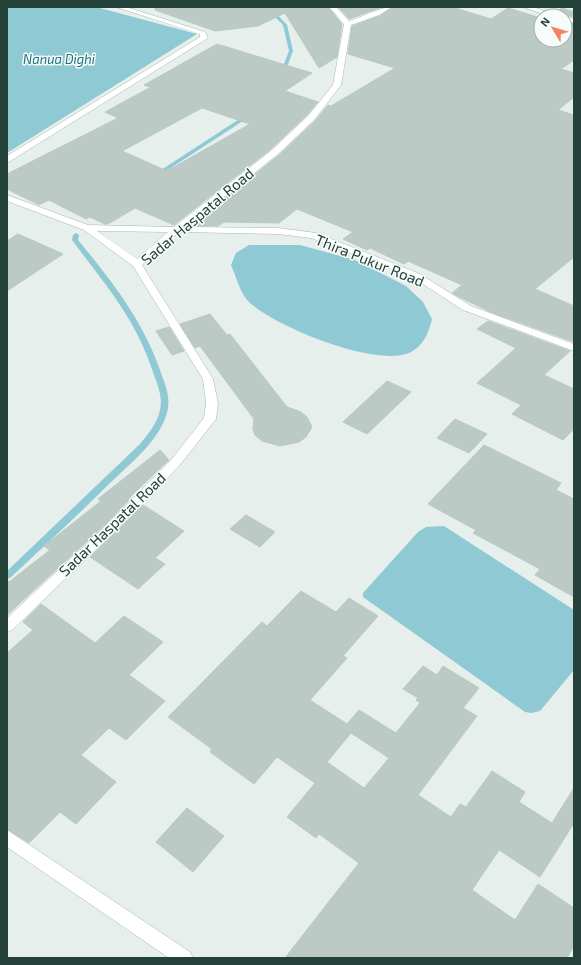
<svg xmlns="http://www.w3.org/2000/svg" width="581" height="965" viewBox="0 0 581 965" font-family="'Exo 2',sans-serif">
  <rect width="100%" height="100%" fill="#e6efeb"/>
  <g fill="#8ec9d4">
    <polygon points="7,7 96,7 197,34 7,153"/>
    <path d="M 249,245 L 300,245 L 355,260 L 406,286 L 423,302 L 432,319 C 429,332 423,347 409,353 C 373,367 277,327 250,303 C 240,294 236,276 231,265 L 236,253 Z"/>
    <polygon points="444,526 574,610 574,670 540,711 531,713 525,712 363,597 363,593 418,532 426,527"/>
  </g>
  <g fill="none" stroke-linecap="round" stroke-linejoin="round">
    <g fill="#8ec9d4" fill-rule="evenodd">
      <polygon points="265,7 270,7 287,25 293,51 284,75 280,74 289,51 283,25"/>
      <polygon points="247,114 252,115 157,177 152,176"/>
      <path d="M 76,233 L 79,235 L 78,240 C 112,281 144,322 161,373 C 165,384 170,396 168,408 C 163,439 127,466 107,486 C 75,518 42,548 10,578 L 7,579 L 7,571 L 140,444 C 148,434 157,424 160,410 C 163,398 158,386 154,375 C 136,318 106,286 72,240 L 73,235 Z"/>
    </g>
  </g>
  <g fill="#bbcac4" stroke="#b8c9c2" fill-rule="evenodd">
    <polygon points="155,7 328,7 342,24 337,57 319,68 285,13 258,26 215,31 155,10"/>
    <polygon points="338,7 382,7 349,19"/>
    <polygon points="393,7 452,7 491,19 508,8 541,18 541,40 565,40 565,22 574,24 572,28 574,29 574,60 561,69 574,73 574,97 558,110 574,115 574,257 535,289 574,306 574,342 493,313 461,298 452,293 462,285 408,261 404,264 370,248 367,250 343,239 353,232 297,209 279,223 224,222 218,226 190,226 279,155 315,121 328,105 331,106 395,68 348,54 352,26 380,16"/>
    <polygon points="562,8 574,12 574,17 565,15 560,16 555,13"/>
    <path d="M 217,44 L 312,73 L 285,91 L 318,102 L 307,115 L 271,149 L 174,225 L 135,208 L 108,224 L 105,224 L 90,217 L 86,219 L 49,200 L 39,205 L 7,189 L 7,174 L 118,118 L 105,112 L 151,87 L 144,85 ZM 202,108 L 250,124 L 167,171 L 122,151 Z"/>
    <polygon points="18,234 63,254 7,291 7,241"/>
    <polygon points="210,314 227,335 230,334 287,407 301,412 307,417 312,427 306,437 299,442 280,446 262,441 255,435 253,429 254,419 200,346 195,348 180,324"/>
    <polygon points="488,321 570,351 544,375 574,389 574,429 563,440 512,414 521,405 477,383 516,348 477,329"/>
    <polygon points="169,327 184,351 172,355 156,331"/>
    <polygon points="387,381 411,392 367,434 343,422"/>
    <polygon points="455,419 487,434 469,453 437,438"/>
    <polygon points="484,445 561,483 556,490 574,499 574,597 535,575 540,569 473,533 476,530 428,504"/>
    <polygon points="160,450 169,460 130,497 131,498 107,523 7,615 7,580 9,582 50,550 44,546 101,501 98,499"/>
    <polygon points="143,505 184,531 155,558 165,564 138,589 90,557"/>
    <polygon points="246,515 275,532 260,547 230,529"/>
    <path d="M 301,591 L 336,612 L 349,598 L 378,616 L 343,656 L 347,658 L 310,700 L 347,724 L 359,710 L 396,733 L 420,703 L 416,700 L 418,698 L 403,689 L 423,666 L 437,675 L 443,666 L 479,688 L 463,708 L 477,716 L 418,795 L 451,817 L 460,804 L 466,807 L 492,771 L 525,792 L 519,802 L 552,823 L 574,788 L 574,823 L 540,877 L 499,850 L 472,890 L 515,920 L 538,884 L 574,908 L 574,946 L 567,958 L 285,958 L 359,863 L 319,834 L 316,838 L 287,817 L 315,783 L 277,757 L 254,784 L 210,752 L 212,749 L 168,717 L 262,622 L 267,626 ZM 351,733 L 389,758 L 364,788 L 327,762 Z"/>
    <polygon points="41,604 95,643 124,616 163,642 129,675 165,701 126,740 109,728 81,755 116,782 76,824 60,812 29,843 7,829 7,653 33,630 23,622"/>
    <polygon points="187,808 224,836 193,872 156,842"/>
  </g>
  <g fill="none" stroke-linecap="round" stroke-linejoin="round">
    <g stroke="#a8b8b2" stroke-width="1">
      <g id="minor">
        <polygon points="116,7 126,7 205,32 208,38 7,163 7,156 200,37 200,34"/>
        <path d="M 329,7 L 336,7 L 349,21 C 362,17 380,7 392,7 L 379,15 L 351,25 L 341,85 L 314,120 L 278,154 L 186,227 L 278,228 L 316,233 L 418,273 L 471,306 L 574,344 L 574,351 L 463,310 L 412,277 L 311,238 L 278,234 L 179,232 L 142,265 L 213,379 L 218,403 L 216,419 L 179,466 L 116,530 L 12,630 L 7,632 L 7,618 L 108,524 L 171,460 L 204,418 L 206,403 L 203,379 L 133,266 L 84,230 L 7,201 L 7,195 L 88,225 L 174,227 L 272,150 L 308,116 L 333,85 L 344,24 ZM 97,231 L 168,232 L 137,259 Z"/>
        <polygon points="523,7 533,7 559,16 549,16"/>
        <polygon points="565,16 574,19 574,23 565,20"/>
        <polygon points="7,830 190,952 193,958 169,958 7,847"/>
      </g>
    </g>
    <use href="#minor" fill="#fff" fill-rule="evenodd"/>
  </g>
  <g text-anchor="middle" dominant-baseline="central" stroke-width="3" stroke-linejoin="round" paint-order="stroke">
    <g font-size="13" font-style="italic" fill="#1c6f80" stroke="#f7fbf9">
      <text x="59" y="59">Nanua Dighi</text>
    </g>
    <g font-size="15" fill="#24423a" stroke="#f7fbf9">
      <text transform="translate(197 216) rotate(-40)">Sadar Haspatal Road</text>
      <text transform="translate(370 260) rotate(22)">Thira Pukur Road</text>
      <text transform="translate(112 524) rotate(-44)">Sadar Haspatal Road</text>
    </g>
  </g>
  <rect width="581" height="965" fill="none" stroke="#24423a" stroke-width="16"/>
  <g transform="translate(553 28) rotate(308)"><circle r="19" fill="#f7fbf9" stroke="#a3b1ad"/>
  <path d="M0-3L7 15L0 10L-7 15Z" fill="#f4845f"/>
  <text y="-6" font-size="11" font-weight="bold" text-anchor="middle" fill="#24423a">N</text>
  </g>
</svg>
